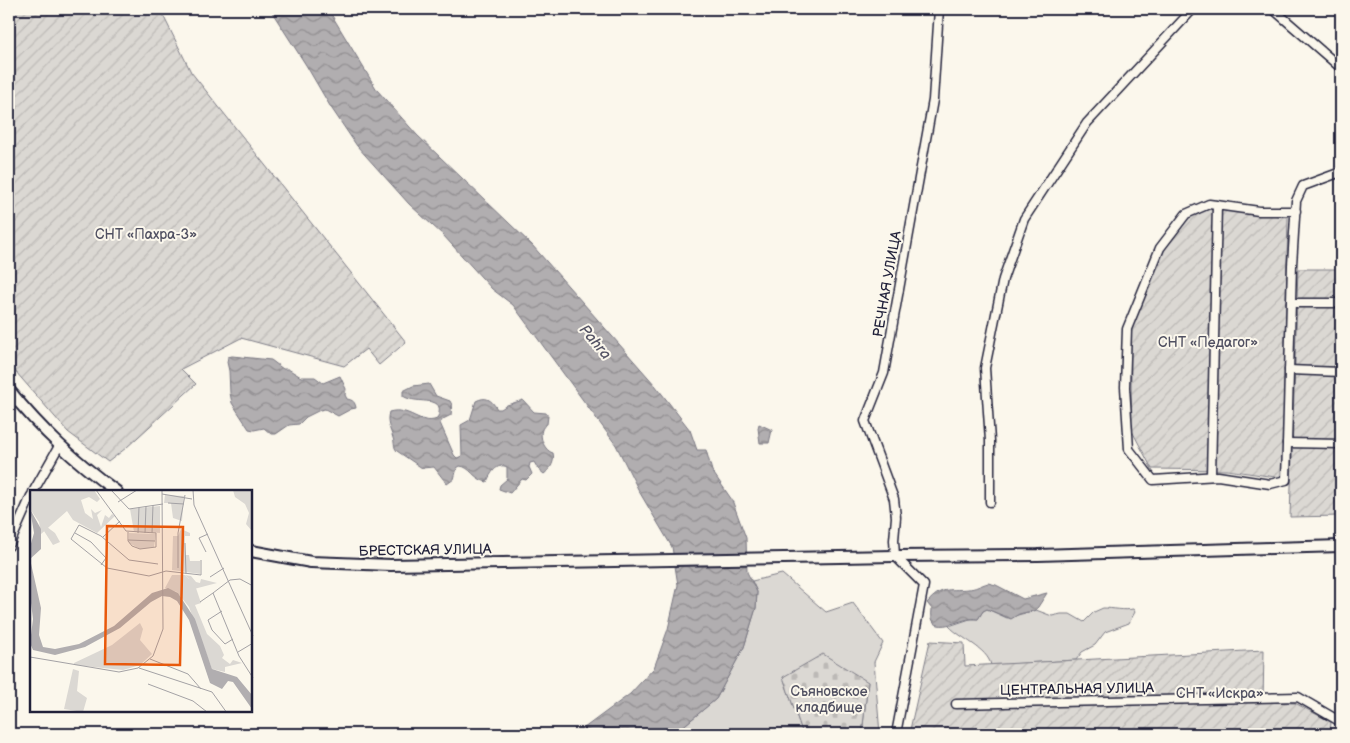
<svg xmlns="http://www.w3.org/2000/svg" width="1350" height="743" viewBox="0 0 1350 743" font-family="'Balsamiq Sans',sans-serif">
  <defs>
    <pattern id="cemetery-stones" width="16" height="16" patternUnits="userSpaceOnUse" patternTransform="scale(1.25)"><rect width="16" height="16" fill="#dbd8d3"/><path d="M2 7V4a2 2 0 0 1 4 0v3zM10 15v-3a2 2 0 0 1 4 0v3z" fill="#bcb9b6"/></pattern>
    <pattern id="garden-furrows" width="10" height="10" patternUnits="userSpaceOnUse" patternTransform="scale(1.25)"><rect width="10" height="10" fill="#dbd8d3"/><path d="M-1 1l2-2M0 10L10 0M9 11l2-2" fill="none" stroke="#bcb9b6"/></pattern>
    <pattern id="water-waves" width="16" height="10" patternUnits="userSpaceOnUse" patternTransform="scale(1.25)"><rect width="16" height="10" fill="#b1aeb0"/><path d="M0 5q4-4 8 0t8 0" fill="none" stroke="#908d90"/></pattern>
  </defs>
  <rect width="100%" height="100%" fill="#fbf7ec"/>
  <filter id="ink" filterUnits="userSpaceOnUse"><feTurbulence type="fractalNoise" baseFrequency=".02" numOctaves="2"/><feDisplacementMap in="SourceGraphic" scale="10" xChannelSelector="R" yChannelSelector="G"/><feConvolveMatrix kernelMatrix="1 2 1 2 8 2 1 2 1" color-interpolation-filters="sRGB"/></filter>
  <g filter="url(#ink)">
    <g fill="#dbd8d3" stroke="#7e7d87">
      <polygon points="782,574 826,612 853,603 883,643 874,662 880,734 862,734 868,682 783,677 803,734 674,734 716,699 744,647 756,608 757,592 752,581"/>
      <path d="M 1103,608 C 1113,608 1124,611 1133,609 L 1135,612 L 1129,623 L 1105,632 L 1095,645 L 1082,652 L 1076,660 L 991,665 C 987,648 961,639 949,626 L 970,619 L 978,619 L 983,611 L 987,609 L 1007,618 L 1036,610 L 1052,616 L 1061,614 L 1070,614 L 1084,622 L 1094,612 Z"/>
    </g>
    <polygon fill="url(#cemetery-stones)" stroke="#7e7d87" points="823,654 868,682 862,734 803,734 783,677"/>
    <g fill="url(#garden-furrows)" stroke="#7e7d87">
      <polygon points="9,9 160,9 191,72 406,342 379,365 366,349 344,366 241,338 181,369 196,384 126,448 108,462 68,432 9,364"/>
      <polygon points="1209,208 1288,217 1282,478 1227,470 1152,469 1132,431 1130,328 1162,251 1187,217"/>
      <polygon points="1298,269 1341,269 1341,516 1290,517"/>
      <polygon points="930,641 964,643 965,666 1264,650 1263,702 1295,703 1331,722 1330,734 909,734"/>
    </g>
    <g fill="url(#water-waves)" stroke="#787681">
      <polygon points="270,9 328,9 377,90 417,135 532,245 655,385 690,430 697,450 706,450 712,471 732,500 746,538 747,572 757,592 756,608 744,647 716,699 674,734 576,734 630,694 654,668 668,629 678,585 672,547 640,493 616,445 513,305 492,289 443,235 409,204 357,146 330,106 306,65"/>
      <path d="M 232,356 L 271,360 L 283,369 L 288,369 L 301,377 L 315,377 L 323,383 L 340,376 L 346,389 L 345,395 L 347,399 C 353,400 355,402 356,408 L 351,409 L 338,416 L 325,409 L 320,410 L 306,417 L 299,424 L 289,425 L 276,434 L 271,434 L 264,428 L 254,430 L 249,429 L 232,403 L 230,393 L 229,371 L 227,362 L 228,357 Z"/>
      <path d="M 429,384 L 436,396 L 450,401 L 452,405 L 451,415 L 443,419 L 440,423 L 454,455 L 457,458 L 462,456 L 461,425 L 470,420 L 476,401 C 486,396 491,399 497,409 L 501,409 L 507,405 L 523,400 L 534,412 L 546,413 L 548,416 L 547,424 C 536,429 542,450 553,453 C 555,461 551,469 544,474 L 538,469 L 534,462 L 530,463 L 529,467 L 532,474 L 526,480 L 522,479 L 510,493 L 499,489 L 500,485 L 507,479 L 507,467 C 497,462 490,474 487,482 C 473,479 471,467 460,466 L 457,468 L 454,479 L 447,484 L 434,467 L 422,468 L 397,451 C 393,446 395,444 393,438 C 390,428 386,423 389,412 C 410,406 420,426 437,419 C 448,393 418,406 403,396 L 403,391 L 413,386 Z"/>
      <polygon points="759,424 772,430 769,443 760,443 758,428"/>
      <path d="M 988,583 L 996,585 L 1023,599 L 1047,593 L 1036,610 L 1019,614 L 1011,619 L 987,609 L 983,611 L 978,619 C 976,619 973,618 970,619 C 957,620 928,638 932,609 L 927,603 C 942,586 947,591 968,589 C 975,589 981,585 988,583 Z"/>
    </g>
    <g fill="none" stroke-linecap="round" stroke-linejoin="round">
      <g stroke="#22223b" stroke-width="11">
        <g id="street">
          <polyline points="1273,9 1341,68"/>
          <polyline points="1296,211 1259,211 1209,204 1186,214 1160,248 1127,329 1125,387 1129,449 1153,480 1218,476 1270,484 1286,480 1292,265 1296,201 1303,186 1341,172"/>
          <polyline points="1291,303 1341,303"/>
          <polyline points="1289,370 1341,372"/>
          <polyline points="1287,443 1341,444"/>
          <polyline points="1211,476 1217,205"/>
          <polyline points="33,492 59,446"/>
          <polyline points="990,502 990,441 985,368 1003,279 1024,219 1087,123 1193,9"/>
          <polyline points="9,546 31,496"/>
          <polyline points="956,704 1298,697 1341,722"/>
          <polyline points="896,734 924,585 895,556 894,540 896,517 894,499 865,421 884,373 933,100 939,9"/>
        </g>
      </g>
      <g stroke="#22223b" stroke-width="14">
        <g id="secondary">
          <path d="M 9,390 C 42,431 75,461 117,492"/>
          <polyline points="251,551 311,562 391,565 895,556 1038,555 1341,546"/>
        </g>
      </g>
      <use href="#street" stroke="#fbf7ec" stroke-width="8"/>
      <use href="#secondary" stroke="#fbf7ec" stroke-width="10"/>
    </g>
  </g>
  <g text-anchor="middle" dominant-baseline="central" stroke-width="4" stroke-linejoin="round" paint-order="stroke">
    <g font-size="14" fill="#505061" stroke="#fbf7ec">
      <text x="146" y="234">СНТ «Пахра-3»</text>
      <text x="1208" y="342">СНТ «Педагог»</text>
      <text x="829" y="691">Съяновское<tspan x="829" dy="16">кладбище</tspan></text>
      <text x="1220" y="693">СНТ «Искра»</text>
    </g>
    <g font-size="14" fill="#22223b" stroke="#fbf7ec">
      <text transform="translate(887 284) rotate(-80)">РЕЧНАЯ УЛИЦА</text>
      <text transform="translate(425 550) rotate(-1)">БРЕСТСКАЯ УЛИЦА</text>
      <text transform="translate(1077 689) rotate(-1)">ЦЕНТРАЛЬНАЯ УЛИЦА</text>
    </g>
    <g font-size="15" font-style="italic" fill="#545364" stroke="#fbf7ec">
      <text transform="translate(595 342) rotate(50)">Pahra</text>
    </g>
  </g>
  <g transform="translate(30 490)">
    <rect width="222" height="222" fill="#fbf7ec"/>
    <path d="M 142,85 L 155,85 L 165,95 L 171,113 L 165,115 L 177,144 L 190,156 L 194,165 L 192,168 L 200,174 L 203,170 L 212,173 L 195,177 L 195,182 L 182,179 L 159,117 L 147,102 L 135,98 Z" fill="#dbd8d3"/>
    <path d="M 0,0 L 64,0 L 70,9 L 67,12 L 59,7 L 51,10 L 55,23 L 63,29 L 61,19 L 65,23 L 72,20 L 67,25 L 71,37 L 75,25 L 79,28 L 82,24 L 85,26 L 67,43 L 43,30 L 37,21 L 11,44 L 9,32 L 0,19 ZM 203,0 L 222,0 L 222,41 L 216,34 L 219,23 L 215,14 L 205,7 ZM 155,85 L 161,86 L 166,92 L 170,93 L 171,89 L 187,93 L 164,99 L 165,95 L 156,94 L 159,89 Z" fill="#dbd8d3"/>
    <path d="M 43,179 L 49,181 L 47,201 L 57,208 L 53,222 L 34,219 Z" fill="#dbd8d3"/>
    <path d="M 135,5 L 154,6 L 152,31 L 143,28 L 141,13 L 134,13 ZM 130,16 L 130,43 L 104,42 L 100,19 ZM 17,37 L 25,43 L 30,52 L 23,55 L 14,41 ZM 151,39 L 160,43 L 160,46 L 155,46 L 155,65 L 159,65 L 160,71 L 170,71 L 170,84 L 142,80 L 143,46 L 148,46 ZM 99,43 L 126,44 L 124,57 L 110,59 L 99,53 ZM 110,133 L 113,139 L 110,150 L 122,164 L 110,175 L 93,180 L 44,175 L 44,173 L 82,155 Z" fill="#dbd8d3"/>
    <path d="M 0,19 L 11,39 L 11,59 L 0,69 L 11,118 L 9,145 L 13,157 L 25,159 L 49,154 L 84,136 L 122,103 L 138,98 L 148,103 L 165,129 L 182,179 L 207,187 L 222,205 L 222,219 L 203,192 L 198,191 L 192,199 L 180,193 L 159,130 L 147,111 L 140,107 L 132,106 L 121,112 L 90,138 L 55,157 L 25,165 L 3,160 L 0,153 L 3,129 L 0,105 L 0,57 L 4,43 Z" fill="#b1aeb0"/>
    <path fill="none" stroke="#a4a2a5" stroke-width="1" d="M 66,0 L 96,41 L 126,43 L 126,57 L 110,59 L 102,56 L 98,51 L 98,42M 81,0 L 99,19 L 133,14M 163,0 L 164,15 L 223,146M 132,4 L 162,9M 88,12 L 107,0M 138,13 L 154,14M 45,43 L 61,52 L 76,68 L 71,75M 108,43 L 109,17M 115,43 L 116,16M 122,43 L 123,15M 73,47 L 90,31M 98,50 L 125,51M 155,53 L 156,84M 176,62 L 169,48 L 178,44M 128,74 L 99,70 L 71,46 L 49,35 L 41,49 L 77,78 L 119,86 L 136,81 L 171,85 L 171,70M 148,78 L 148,43 L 155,5M 180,87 L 194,78M 223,96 L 210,89 L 200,90 L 183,103 L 209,166 L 223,188M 170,112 L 183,103M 192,121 L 178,130 L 182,140 L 195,154 L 203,149M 208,162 L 223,153M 0,167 L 89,182 L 108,178 L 123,166 L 133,139 L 132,0M 120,169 L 158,184 L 171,199M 109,178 L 182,202 L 197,223M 118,194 L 163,211 L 177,222"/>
    <path fill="#e8590c" fill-opacity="0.15" stroke="#e8590c" stroke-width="2.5" d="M 77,36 L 153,37 L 150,175 L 75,174 Z"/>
    <rect width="222" height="222" fill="none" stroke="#22223b" stroke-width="2.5"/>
  </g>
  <rect width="1350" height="743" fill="none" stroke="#fbf7ec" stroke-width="30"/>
  <rect x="15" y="15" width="1320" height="713" fill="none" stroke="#22223b" stroke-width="2" filter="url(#ink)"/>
</svg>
